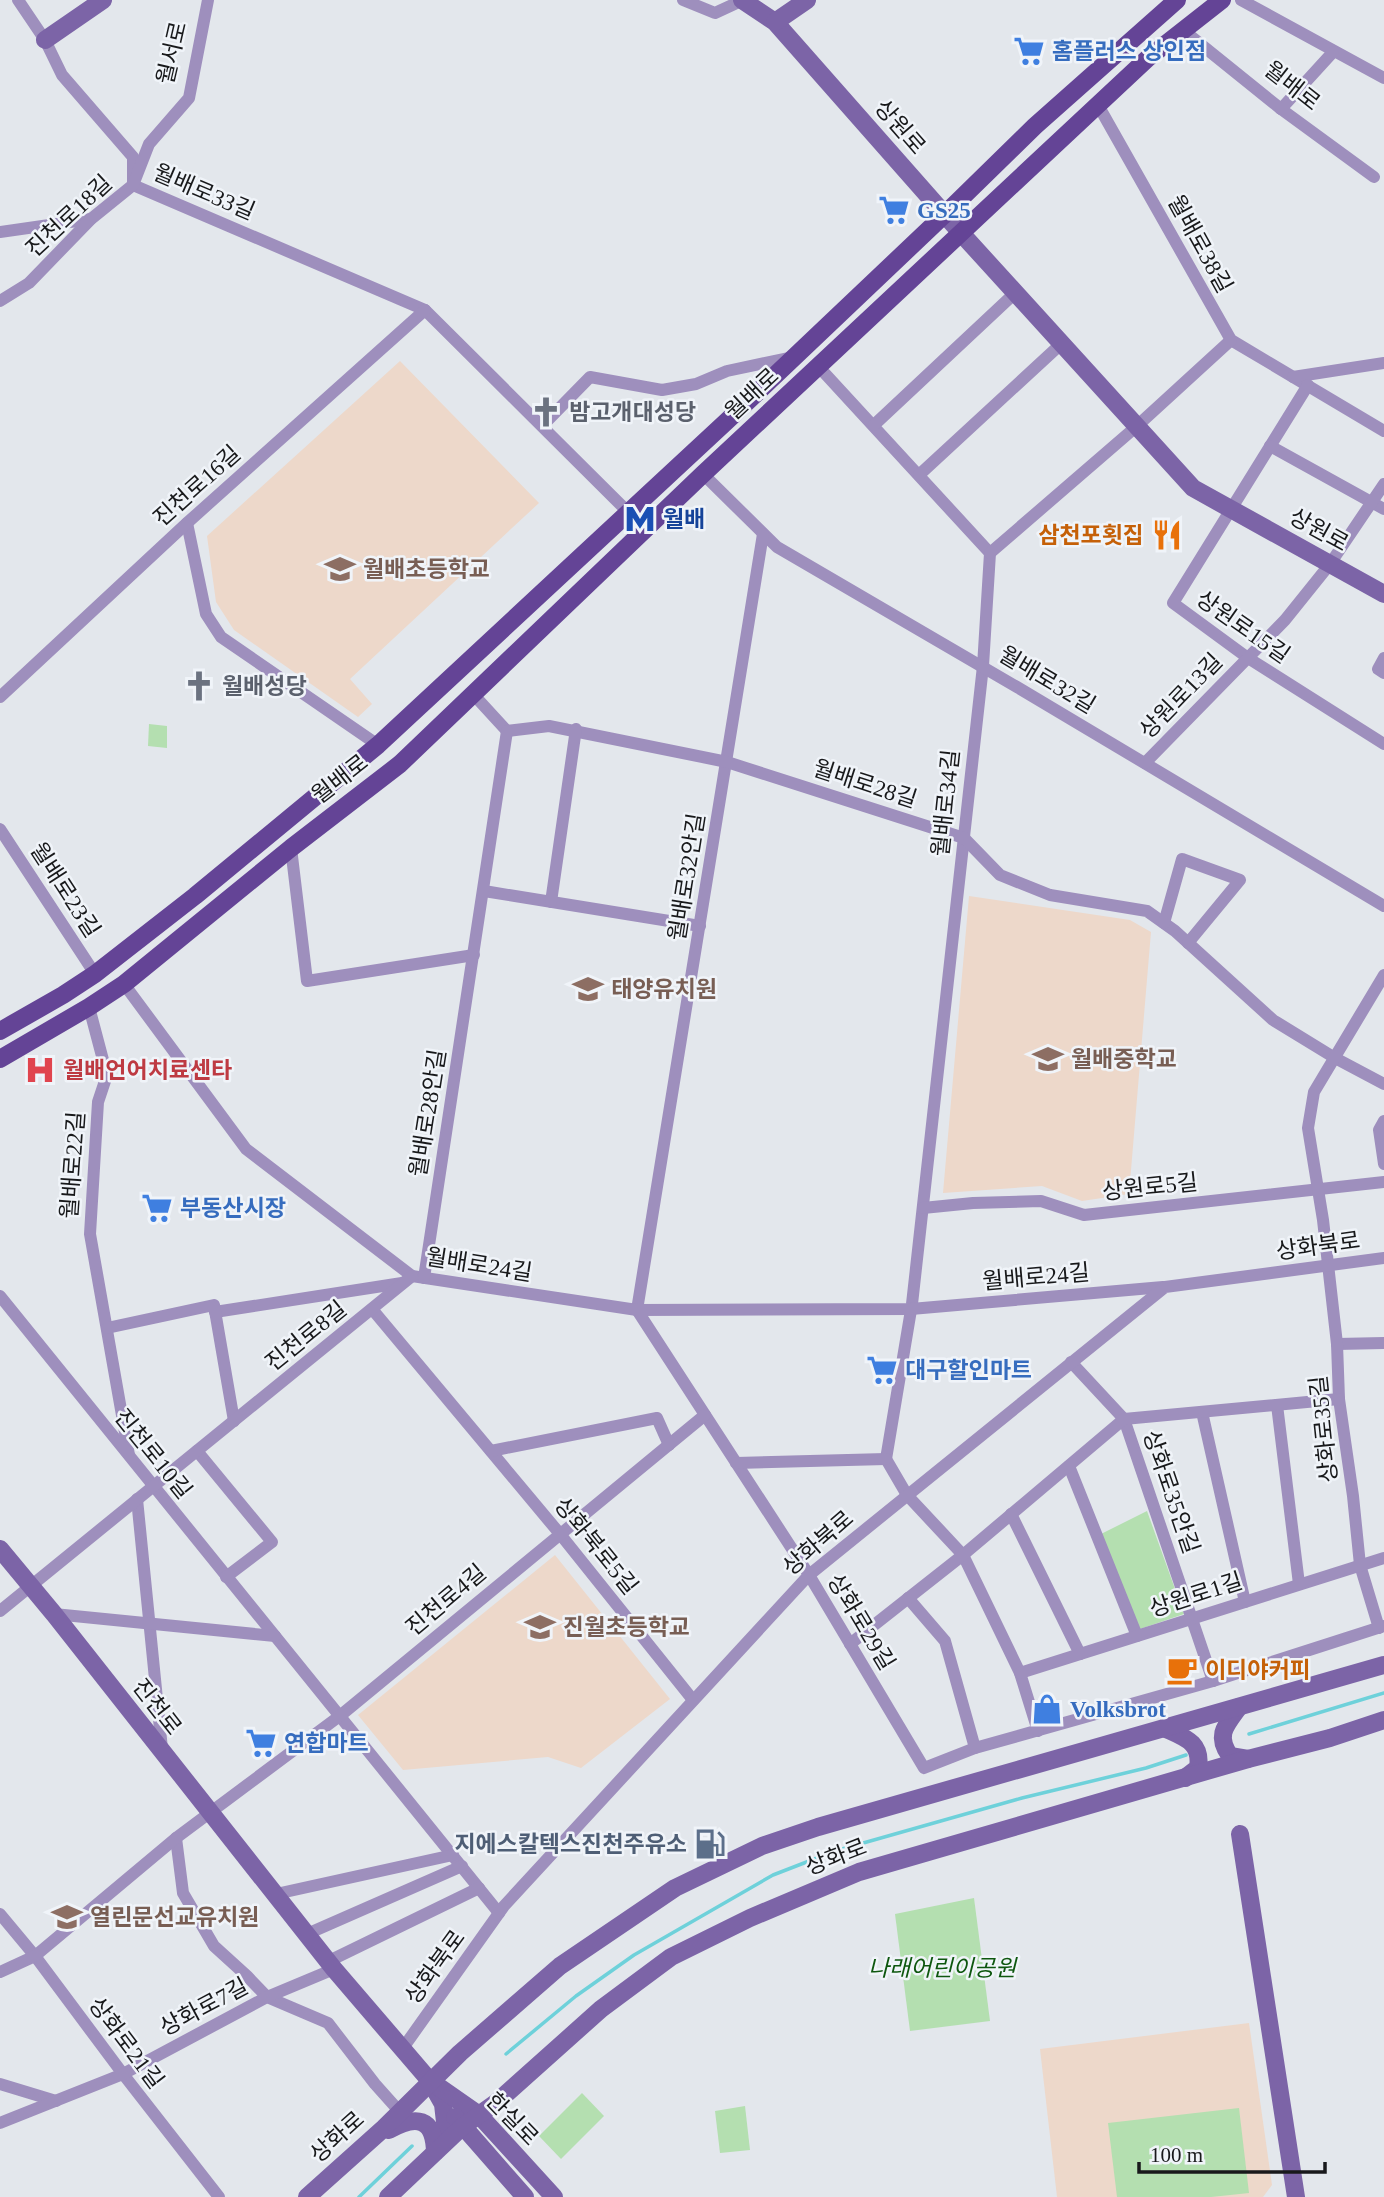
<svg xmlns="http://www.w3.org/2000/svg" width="1384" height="2197" viewBox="0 0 1384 2197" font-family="'Times New Roman','Noto Sans KR',serif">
  <rect width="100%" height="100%" fill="#e3e7ec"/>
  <g fill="#edd8ca">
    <polygon points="400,361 539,503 350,679 372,704 358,717 234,630 216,602 207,536"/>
    <polygon points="969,896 1130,920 1151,932 1129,1194 1082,1201 1042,1186 943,1193"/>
    <polygon points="555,1555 670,1699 581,1768 548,1757 403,1770 358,1715"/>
    <polygon points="1249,2023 1272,2185 1263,2197 1057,2197 1040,2049"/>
  </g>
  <g fill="#b4dfb0">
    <polygon points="149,724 167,726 167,748 148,746"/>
    <polygon points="1147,1511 1184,1614 1140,1629 1101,1534"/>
    <polygon points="974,1898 990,2021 910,2031 895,1914"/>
    <polygon points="582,2093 604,2116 561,2159 539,2136"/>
    <polygon points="745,2106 750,2150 720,2153 715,2111"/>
    <polygon points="1239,2108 1249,2193 1211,2197 1117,2197 1108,2123"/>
  </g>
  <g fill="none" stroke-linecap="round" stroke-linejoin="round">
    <g stroke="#6ed1da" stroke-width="3.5">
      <polyline points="1249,1734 1384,1693"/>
      <polyline points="506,2054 576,1996 634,1955 773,1875 835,1851 1022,1798 1146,1768 1186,1755"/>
      <polyline points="359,2197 412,2146"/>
    </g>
    <g stroke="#9e8fbd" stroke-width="12">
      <polyline points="18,0 45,40 62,75 133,157 133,185 425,310 628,512"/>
      <polyline points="683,0 715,13 743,0"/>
      <polyline points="1241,0 1384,78"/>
      <polyline points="1183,30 1281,109 1374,177"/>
      <polyline points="1098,105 1231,340 1384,431"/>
      <polyline points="1281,109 1333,52"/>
      <polyline points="0,232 91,219"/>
      <polyline points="0,301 29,283 91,219 133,185 149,144 189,98 208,0"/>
      <polyline points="818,366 990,553 983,666 912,1304 886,1459"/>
      <polyline points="1293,377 1384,363"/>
      <polyline points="1308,385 1173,603 1248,658 1384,744"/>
      <polyline points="543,425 590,377 662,390 696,384 727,371 793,357"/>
      <polyline points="874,425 1015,293"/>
      <polyline points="1270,446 1384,509"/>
      <polyline points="703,474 777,547 1017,687 1384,906"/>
      <polyline points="919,475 1061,344"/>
      <polyline points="187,523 206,614 221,637 378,745"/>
      <polyline points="763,534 637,1310 809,1575 924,1768 975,1748 1213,1681 1384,1626"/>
      <polyline points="990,553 1137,426 1231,340"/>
      <polyline points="1384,658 1378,669 1384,673"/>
      <polyline points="473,694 507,731"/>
      <polyline points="0,697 187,523 425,310"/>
      <polyline points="507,731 549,726 727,762 964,838 1000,875 1050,895 1147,911 1175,931 1273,1020 1335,1058 1384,1084"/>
      <polyline points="1145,763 1285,620 1330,564 1384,484"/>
      <polyline points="0,829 95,974"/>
      <polyline points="291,848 307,981 474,955"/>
      <polyline points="484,891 700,926"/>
      <polyline points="551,902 576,729"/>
      <polyline points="1164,923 1182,859 1240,880 1188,943"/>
      <polyline points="124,984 246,1149 412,1276 637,1310 911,1309 1163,1287"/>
      <polyline points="89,1007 107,1075 98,1102 90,1234 129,1455"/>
      <polyline points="1384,1121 1379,1130 1384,1164"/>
      <polyline points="923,1208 973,1203 1041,1201 1084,1215 1384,1182"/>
      <polyline points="424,1278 507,731"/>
      <path d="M 0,1296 C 165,1503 334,1706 499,1913"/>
      <polyline points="372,1309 560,1534 693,1700"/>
      <polyline points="215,1312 402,1283"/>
      <polyline points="107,1328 214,1305 234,1421"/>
      <polyline points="1337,1344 1384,1343"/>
      <polyline points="1071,1362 1124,1419 1213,1681"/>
      <polyline points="1277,1405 1299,1584"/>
      <polyline points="1202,1412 1245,1602"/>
      <polyline points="197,1451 272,1542 226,1577"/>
      <polyline points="491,1451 657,1418 669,1445"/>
      <polyline points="886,1459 907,1495 963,1555 1020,1673 1038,1731"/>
      <polyline points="736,1463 886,1459"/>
      <polyline points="1069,1466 1137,1636"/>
      <polyline points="137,1499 162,1749"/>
      <polyline points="1011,1514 1080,1654"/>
      <polyline points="908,1598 945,1641 975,1748"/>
      <polyline points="0,1611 412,1276"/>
      <polyline points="54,1614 275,1636"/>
      <polyline points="1379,1628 1360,1565 1353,1496 1339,1399 1337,1344 1323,1220 1308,1128 1314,1092 1384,975"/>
      <polyline points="850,1644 963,1555 1124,1419 1339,1399"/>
      <polyline points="1020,1673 1384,1558"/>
      <polyline points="176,1838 183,1893 214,1946 247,1976 267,1997 328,2023 375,2084 400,2112"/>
      <polyline points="276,1894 453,1855"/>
      <polyline points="0,1914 35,1956 123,2074 219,2197"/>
      <polyline points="307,1934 462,1866"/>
      <polyline points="329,1961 479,1888"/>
      <polyline points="0,1972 35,1956 176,1838 341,1715 705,1415"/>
      <polyline points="403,2048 504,1906 809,1575 1165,1287 1384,1258"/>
      <polyline points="0,2084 56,2101"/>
      <polyline points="0,2123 123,2074 267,1997 334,1969"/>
    </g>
    <g stroke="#7c64a7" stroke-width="18">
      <polyline points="742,0 775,22 961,233 1193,488 1384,594"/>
      <polyline points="775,22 807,0"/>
      <polyline points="45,40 103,0"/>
      <polyline points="0,1549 54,1614 334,1969 430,2081 443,2104 446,2131 438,2147"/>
      <path d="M 1239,1707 C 1226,1725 1215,1735 1230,1756 L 1248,1759"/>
      <path d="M 1166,1729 C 1186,1738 1202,1743 1198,1768 L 1185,1778"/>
      <polyline points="1240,1834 1296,2197"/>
      <polyline points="436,2085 479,2115 554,2197"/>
      <polyline points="455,2117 525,2197"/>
      <path d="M 389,2130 C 416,2115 434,2117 435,2152"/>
      <polyline points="307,2197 384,2128 460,2053 560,1966 675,1888 762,1846 818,1827 1384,1665"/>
      <polyline points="388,2197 462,2127 497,2102 601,2009 671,1957 750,1918 859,1872 1248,1759 1330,1738 1384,1720"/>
    </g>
    <g stroke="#644496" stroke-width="18">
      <polyline points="0,1031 63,995 95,974 195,896 378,745 728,420 945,214 1035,126 1177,0"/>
      <polyline points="0,1059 89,1007 124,984 291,848 400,764 703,474 1148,58 1222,0"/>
    </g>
  </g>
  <defs>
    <g id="supermarket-bare" transform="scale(2.415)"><path d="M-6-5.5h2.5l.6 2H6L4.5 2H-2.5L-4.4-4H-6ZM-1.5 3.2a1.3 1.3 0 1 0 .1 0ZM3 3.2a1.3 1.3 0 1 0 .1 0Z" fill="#3f7fe0" stroke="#f0f4f9" stroke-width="2.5" paint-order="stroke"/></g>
    <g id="church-bare" transform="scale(2.415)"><path d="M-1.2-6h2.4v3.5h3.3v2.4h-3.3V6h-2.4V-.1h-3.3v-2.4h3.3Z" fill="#6b7280" stroke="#f0f4f9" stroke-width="2.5" paint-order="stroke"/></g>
    <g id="metro-bare" transform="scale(2.415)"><path d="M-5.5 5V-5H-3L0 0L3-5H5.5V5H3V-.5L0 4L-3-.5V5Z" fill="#1a4fb4" stroke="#f0f4f9" stroke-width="2.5" paint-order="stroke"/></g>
    <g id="restaurant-bare" transform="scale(2.415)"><path d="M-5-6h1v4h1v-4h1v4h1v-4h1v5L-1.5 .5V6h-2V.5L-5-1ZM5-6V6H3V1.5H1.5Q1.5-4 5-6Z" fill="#e8710a" stroke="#f0f4f9" stroke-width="2.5" paint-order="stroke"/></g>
    <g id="school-bare" transform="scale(2.415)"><path d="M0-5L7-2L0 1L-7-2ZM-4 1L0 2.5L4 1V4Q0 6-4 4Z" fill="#8d6e63" stroke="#f0f4f9" stroke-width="2.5" paint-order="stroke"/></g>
    <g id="hospital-bare" transform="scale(2.415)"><path d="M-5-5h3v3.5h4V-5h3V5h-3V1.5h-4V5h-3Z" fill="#e0444e" stroke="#f0f4f9" stroke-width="2.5" paint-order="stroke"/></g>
    <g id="cafe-bare" transform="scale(2.415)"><path d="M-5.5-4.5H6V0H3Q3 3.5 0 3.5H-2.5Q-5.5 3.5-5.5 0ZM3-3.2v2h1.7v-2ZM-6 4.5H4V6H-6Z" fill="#e8710a" stroke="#f0f4f9" stroke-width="2.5" paint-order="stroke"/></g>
    <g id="shop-bare" transform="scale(2.415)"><path d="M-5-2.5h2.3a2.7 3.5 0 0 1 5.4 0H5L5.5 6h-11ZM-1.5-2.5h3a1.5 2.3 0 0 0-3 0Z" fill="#3f7fe0" stroke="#f0f4f9" stroke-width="2.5" paint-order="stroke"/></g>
    <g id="fuel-bare" transform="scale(2.415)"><path d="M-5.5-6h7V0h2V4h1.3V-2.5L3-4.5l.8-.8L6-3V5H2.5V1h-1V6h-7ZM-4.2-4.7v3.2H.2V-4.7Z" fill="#5c6f8a" stroke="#f0f4f9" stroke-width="2.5" paint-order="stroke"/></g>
  </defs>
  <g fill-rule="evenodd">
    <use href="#supermarket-bare" x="1029" y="51"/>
    <use href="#supermarket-bare" x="894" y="210"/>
    <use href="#church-bare" x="546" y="412"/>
    <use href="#metro-bare" x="640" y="519"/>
    <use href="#restaurant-bare" x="1167" y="535"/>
    <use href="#school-bare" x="340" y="569"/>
    <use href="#church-bare" x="199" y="686"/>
    <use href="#school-bare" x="588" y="989"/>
    <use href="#school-bare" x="1048" y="1059"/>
    <use href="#hospital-bare" x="40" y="1070"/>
    <use href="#supermarket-bare" x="157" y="1208"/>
    <use href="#supermarket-bare" x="882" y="1370"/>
    <use href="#school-bare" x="540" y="1627"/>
    <use href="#cafe-bare" x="1182" y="1670"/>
    <use href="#shop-bare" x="1047" y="1709"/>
    <use href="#supermarket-bare" x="261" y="1743"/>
    <use href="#fuel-bare" x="710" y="1844"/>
    <use href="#school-bare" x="67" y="1917"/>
  </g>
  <g text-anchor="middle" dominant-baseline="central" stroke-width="5" stroke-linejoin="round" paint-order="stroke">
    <g font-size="23" font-weight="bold" fill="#366cbe" stroke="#f0f4f9" text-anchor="start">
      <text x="1052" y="51">홈플러스 상인점</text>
      <text x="917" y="210">GS25</text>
      <text x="180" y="1208">부동산시장</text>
      <text x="905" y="1370">대구할인마트</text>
      <text x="1070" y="1709">Volksbrot</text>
      <text x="284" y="1743">연합마트</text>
    </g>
    <g font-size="23" fill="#18191b" stroke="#f0f4f9">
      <text transform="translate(172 53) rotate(-77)">월서로</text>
      <text transform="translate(1292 86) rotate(38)">월배로</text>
      <text transform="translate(900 127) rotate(49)">상원로</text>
      <text transform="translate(204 192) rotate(23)">월배로33길</text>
      <text transform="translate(69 216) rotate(-43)">진천로18길</text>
      <text transform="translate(1200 244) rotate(61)">월배로38길</text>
      <text transform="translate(752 394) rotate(-43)">월배로</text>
      <text transform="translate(197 486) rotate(-42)">진천로16길</text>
      <text transform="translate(1319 530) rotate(29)">상원로</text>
      <text transform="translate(1243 627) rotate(35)">상원로15길</text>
      <text transform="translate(1047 680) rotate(31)">월배로32길</text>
      <text transform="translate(1181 696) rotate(-46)">상원로13길</text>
      <text transform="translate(340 779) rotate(-38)">월배로</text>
      <text transform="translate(865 784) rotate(18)">월배로28길</text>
      <text transform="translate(946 803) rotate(-84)">월배로34길</text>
      <text transform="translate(687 877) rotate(-81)">월배로32안길</text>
      <text transform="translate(65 890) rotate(57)">월배로23길</text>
      <text transform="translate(428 1113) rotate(-81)">월배로28안길</text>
      <text transform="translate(73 1165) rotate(-86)">월배로22길</text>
      <text transform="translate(1150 1187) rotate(-6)">상원로5길</text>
      <text transform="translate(1318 1246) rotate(-8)">상화북로</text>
      <text transform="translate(479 1265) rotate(9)">월배로24길</text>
      <text transform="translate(1036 1277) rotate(-5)">월배로24길</text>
      <text transform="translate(306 1336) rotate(-39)">진천로8길</text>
      <text transform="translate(1324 1429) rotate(-96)">상화로35길</text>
      <text transform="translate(153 1454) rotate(51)">진천로10길</text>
      <text transform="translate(1171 1492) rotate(71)">상화로35안길</text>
      <text transform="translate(818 1543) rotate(-41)">상화북로</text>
      <text transform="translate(596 1546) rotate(51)">상화북로5길</text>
      <text transform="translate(1196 1595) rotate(-18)">상원로1길</text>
      <text transform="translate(446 1600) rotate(-40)">진천로4길</text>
      <text transform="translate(861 1622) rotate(59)">상화로29길</text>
      <text transform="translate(157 1707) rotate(52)">진천로</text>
      <text transform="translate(836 1857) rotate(-21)">상화로</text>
      <text transform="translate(435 1967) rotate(-54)">상화북로</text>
      <text transform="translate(204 2007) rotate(-28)">상화로7길</text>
      <text transform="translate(126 2043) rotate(53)">상화로21길</text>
      <text transform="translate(512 2119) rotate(46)">한실로</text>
      <text transform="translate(337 2137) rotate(-42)">상화로</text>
    </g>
    <g font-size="23" font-weight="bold" fill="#5b616d" stroke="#f0f4f9" text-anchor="start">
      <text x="569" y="412">밤고개대성당</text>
      <text x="222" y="686">월배성당</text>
    </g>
    <g font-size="23" font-weight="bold" fill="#164399" stroke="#f0f4f9" text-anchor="start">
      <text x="663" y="519">월배</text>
    </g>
    <g font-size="23" font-weight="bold" fill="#c56008" stroke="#f0f4f9" text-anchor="end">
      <text x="1144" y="535">삼천포횟집</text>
      <text x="1205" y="1670" text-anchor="start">이디야커피</text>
    </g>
    <g font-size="23" font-weight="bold" fill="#785e54" stroke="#f0f4f9" text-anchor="start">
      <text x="363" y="569">월배초등학교</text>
      <text x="611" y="989">태양유치원</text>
      <text x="1071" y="1059">월배중학교</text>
      <text x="563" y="1627">진월초등학교</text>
      <text x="90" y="1917">열린문선교유치원</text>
    </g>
    <g font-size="23" font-weight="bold" fill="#be3a42" stroke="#f0f4f9" text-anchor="start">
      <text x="63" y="1070">월배언어치료센타</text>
    </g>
    <g font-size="23" font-weight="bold" fill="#4e5e75" stroke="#f0f4f9" text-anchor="end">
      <text x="687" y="1844">지에스칼텍스진천주유소</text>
    </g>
    <g font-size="23" font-style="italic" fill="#0e570f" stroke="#f0f4f9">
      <text x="942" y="1968">나래어린이공원</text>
    </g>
  </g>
  <path d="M1139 2162v10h186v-10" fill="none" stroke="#18191b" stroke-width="3.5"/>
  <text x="1150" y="2162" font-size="21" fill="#18191b" stroke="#f0f4f9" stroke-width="5" paint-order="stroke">100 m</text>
</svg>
